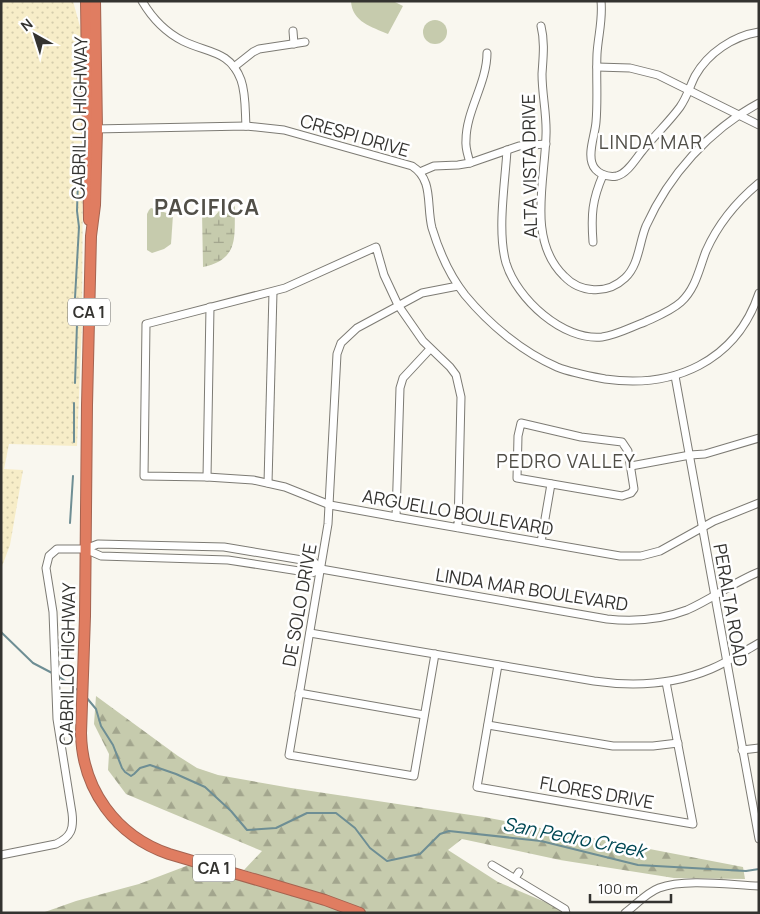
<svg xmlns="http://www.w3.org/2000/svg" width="760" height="914" viewBox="0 0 760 914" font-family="Manrope,sans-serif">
  <defs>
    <pattern id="forest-firs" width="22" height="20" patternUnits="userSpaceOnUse" patternTransform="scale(1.25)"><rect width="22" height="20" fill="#c6cbad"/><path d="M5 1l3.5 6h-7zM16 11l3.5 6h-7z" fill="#a2a58d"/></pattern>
    <pattern id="wetland-marsh" width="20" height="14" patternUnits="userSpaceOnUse" patternTransform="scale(1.25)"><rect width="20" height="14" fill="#c6cbad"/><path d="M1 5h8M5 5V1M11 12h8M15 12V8" fill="none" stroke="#a2a58d"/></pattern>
    <pattern id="sand-dots" width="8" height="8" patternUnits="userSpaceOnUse" patternTransform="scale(1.25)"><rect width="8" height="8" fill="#f7edc8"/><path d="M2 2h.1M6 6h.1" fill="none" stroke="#d4ccac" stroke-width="1.8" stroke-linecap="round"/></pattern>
  </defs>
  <rect width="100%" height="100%" fill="#f9f7ef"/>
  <g fill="url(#forest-firs)">
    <polygon points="96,696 178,756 197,768 218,775 291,788 484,817 743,867 745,879 674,878 560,860 462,839 448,850 498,882 571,913 366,913 317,893 244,870 262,851 126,794 108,770 109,754 94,724"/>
    <polygon points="189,865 311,900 346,913 42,913 76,901 139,884"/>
  </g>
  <path fill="url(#wetland-marsh)" d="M 235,206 C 234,237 240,259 203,267 L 202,211 L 206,216 L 214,217 L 219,211 L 225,214 Z"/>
  <polygon fill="url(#sand-dots)" points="1,1 73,1 82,34 83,141 82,322 77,446 9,444 4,469 23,470 10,545 1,569"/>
  <g fill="#c6cbad">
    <path d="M 351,1 L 393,1 L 403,6 L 388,34 C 372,27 352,22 351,1 Z"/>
    <circle cx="435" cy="32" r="12"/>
    <polygon points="151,208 173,215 171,244 164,249 152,253 147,250 147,214 149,210"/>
  </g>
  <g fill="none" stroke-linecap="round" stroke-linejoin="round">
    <g stroke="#6e8e94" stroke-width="2">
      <polyline points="75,298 79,227 77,211 78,179"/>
      <polyline points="75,383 77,324"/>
      <polyline points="74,442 74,403"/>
      <polyline points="70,523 73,476"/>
      <polyline points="1,632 33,663 54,674"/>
      <polyline points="58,676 79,691"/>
      <polyline points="86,697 96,709 101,726 113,745 122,768 125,772 131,776 134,774 140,768 150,765 176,774 205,787 231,811 247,830 276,828 307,813 336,813 355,828 370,848 387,861 420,854 440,834 449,831 541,841 638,865 746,871 759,869"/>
    </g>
    <g stroke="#7d7b74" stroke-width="9">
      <g id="minor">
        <path d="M 142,1 C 152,18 165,32 183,41 C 207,53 230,50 241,80 C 246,94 245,111 246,126"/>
        <path d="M 601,1 C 603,20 598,36 597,54 C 596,77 598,100 596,122 C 595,135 588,151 592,163 C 595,173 607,178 617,176 C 628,173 636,158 643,150 C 655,135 669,122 680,107 C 687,97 690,86 695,76 C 708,53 733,36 759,32"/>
        <path d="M 541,26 C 545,42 543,58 542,74 C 542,95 547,115 546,135 C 545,181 527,240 564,276 C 580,293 607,295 625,278 C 639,265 639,243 646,226 C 669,175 709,130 759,103"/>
        <polyline points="293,31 294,44"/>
        <polyline points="234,67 253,52 259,49 305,42"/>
        <polyline points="597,67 630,68 658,75 759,125"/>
        <path d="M 94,129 L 246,126 L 284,130 L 412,166 C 434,180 426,205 432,228 C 439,251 450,276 465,295 C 489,324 522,352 557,367 C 572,373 589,376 605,379 C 673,389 736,362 759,293"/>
        <path d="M 507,150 C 505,184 497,231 506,263 C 517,299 563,341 602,337 C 617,335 631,327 645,322 C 658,316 671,311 681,302 C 696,288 699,269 706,251 C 718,224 736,202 759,183"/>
        <path d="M 470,163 C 468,155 465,148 466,140 C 466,111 487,83 487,53"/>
        <polyline points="420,172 434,166 458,165 470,163 519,146 546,144"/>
        <path d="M 593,242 C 591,215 592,200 603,175"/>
        <polyline points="675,376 759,839"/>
        <polygon points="521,423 581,437 622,442 628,451 634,489 631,493 622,496 517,478 518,436"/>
        <polyline points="631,466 690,455 705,454 759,438"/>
        <polyline points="207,477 210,307"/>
        <polyline points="268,483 273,292"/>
        <polyline points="396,517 400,388 403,378 430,349"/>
        <polyline points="458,528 461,397 456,375 450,367 423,341 398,305 384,275 376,247 285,288 146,324 144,476 207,477 253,480 285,487 330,505 396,517 620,556 641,556 660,551 714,521 759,503"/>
        <polyline points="541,542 551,484"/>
        <polyline points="85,549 98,544 224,547 314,562 321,569"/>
        <path d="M 310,633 L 594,681 C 635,687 673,685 711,669 C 728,662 743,652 759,643"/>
        <polyline points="435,654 414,776 289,755 328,524 337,354 341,343 357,328 422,293 458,286"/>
        <polyline points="498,665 477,787 693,824 666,682"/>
        <polyline points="299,693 424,715"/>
        <polyline points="488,725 613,746 653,746 678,743"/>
        <polyline points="742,750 759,748"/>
        <path d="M 1,855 L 56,844 C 71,837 74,829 72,813 L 57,719 L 53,612 L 46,568 L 49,556 L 57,549 L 85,549 L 101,556 L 228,560 L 312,573 L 321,569 L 607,619 C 635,622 661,620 687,610 C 712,599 734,582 759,572"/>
        <polyline points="492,865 565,909 566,913"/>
        <polyline points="515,878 519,872"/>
        <path d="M 625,913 C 636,905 646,893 659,888 C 685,878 731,885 759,886"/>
      </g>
    </g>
    <g stroke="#a46350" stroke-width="12">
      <g id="highway">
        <polyline points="86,1 89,220"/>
        <path d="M 95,1 L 97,129 L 95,205 L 91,236 L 87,405 L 85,616 L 81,733 C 82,789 116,836 169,854 L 325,900 L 360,913"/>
      </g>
    </g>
    <use href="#minor" stroke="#fff" stroke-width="7"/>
    <use href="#highway" stroke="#e07d61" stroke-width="10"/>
  </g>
  <g text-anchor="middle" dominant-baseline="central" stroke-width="5" stroke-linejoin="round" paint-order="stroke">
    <g fill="#fff" stroke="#71706e" stroke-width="1">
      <rect x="68" y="298.5" width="42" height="27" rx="4"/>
      <rect x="193" y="854.5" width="42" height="27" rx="4"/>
    </g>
    <g font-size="16" font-weight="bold" fill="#343330">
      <text x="89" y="312">CA 1</text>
      <text x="214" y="868">CA 1</text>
    </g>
    <g font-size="18" fill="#343330" stroke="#fff">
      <text transform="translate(79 118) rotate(-89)">CABRILLO HIGHWAY</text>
      <text transform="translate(355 135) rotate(16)">CRESPI DRIVE</text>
      <text transform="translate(529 166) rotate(-91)">ALTA VISTA DRIVE</text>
      <text transform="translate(458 512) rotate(10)">ARGUELLO BOULEVARD</text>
      <text transform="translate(532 589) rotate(9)">LINDA MAR BOULEVARD</text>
      <text transform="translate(299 605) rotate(-80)">DE SOLO DRIVE</text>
      <text transform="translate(731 605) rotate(80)">PERALTA ROAD</text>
      <text transform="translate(67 664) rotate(-89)">CABRILLO HIGHWAY</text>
      <text transform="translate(597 792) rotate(10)">FLORES DRIVE</text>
    </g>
    <g font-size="19" letter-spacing="1" fill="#514f48" stroke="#fff">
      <text x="651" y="142">LINDA MAR</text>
      <text x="566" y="461">PEDRO VALLEY</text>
    </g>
    <g font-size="19" font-style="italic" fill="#014854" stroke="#fff">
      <text transform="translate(574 837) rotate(11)">San Pedro Creek</text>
    </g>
    <g font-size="22" font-weight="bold" letter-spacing="1" fill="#514f48" stroke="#fff">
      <text x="207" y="207">PACIFICA</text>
    </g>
  </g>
  <rect width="760" height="914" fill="none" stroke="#343330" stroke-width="5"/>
  <g transform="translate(35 35) rotate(321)" stroke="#ffffff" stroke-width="4" paint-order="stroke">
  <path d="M0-4L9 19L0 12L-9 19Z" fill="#343330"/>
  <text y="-8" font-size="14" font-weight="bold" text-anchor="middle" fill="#343330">N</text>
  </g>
  <path d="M590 894v8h81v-8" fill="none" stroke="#343330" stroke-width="2.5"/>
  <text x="598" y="894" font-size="15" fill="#343330" stroke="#ffffff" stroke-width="4" paint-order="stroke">100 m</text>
</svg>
